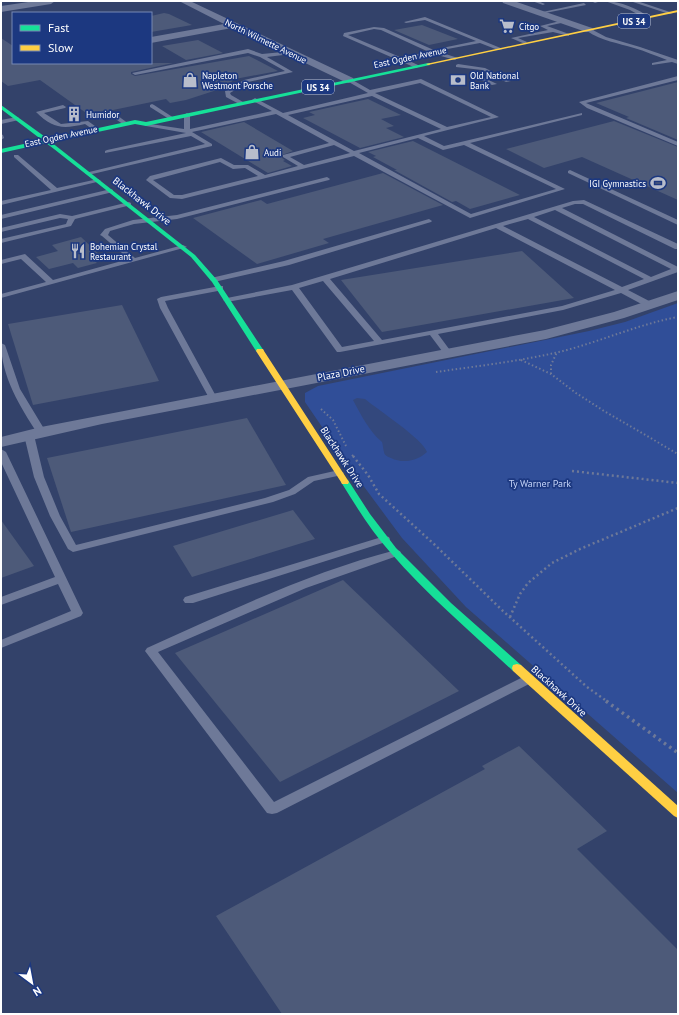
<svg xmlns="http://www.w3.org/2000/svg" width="679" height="1015" viewBox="0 0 679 1015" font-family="'PT Sans',sans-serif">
  <rect width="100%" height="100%" fill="#33426a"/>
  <polygon fill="#304e98" points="678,303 678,793 466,607 402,538 348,465 305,402 305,393 318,386 589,331 625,322"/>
  <path fill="#33487d" d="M 357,398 L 365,399 C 378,410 423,439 427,452 C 417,461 403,464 391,458 C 388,457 384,455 384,452 C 383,449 383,445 382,442 C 369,431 361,415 353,400 Z"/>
  <g fill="#4d5a79">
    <polygon points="164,13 169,14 192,25 151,32 151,16"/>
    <polygon points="422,25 458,39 429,45 394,30"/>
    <polygon points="1,38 13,46 13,63 173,63 131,72 131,74 135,76 249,56 278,71 235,79 223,88 186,100 170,103 166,99 89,115 40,80 8,86 1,81"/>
    <polygon points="198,40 223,53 186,60 162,46"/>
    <polygon points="678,82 678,140 626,118 629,117 596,103"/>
    <polygon points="368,99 401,115 381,119 394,126 386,128 404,137 360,148 303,118 315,115 309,112"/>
    <polygon points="614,121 678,147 678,200 582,157 544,168 506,149"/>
    <polygon points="244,122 293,151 282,155 282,158 285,160 283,161 292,166 268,173 201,132"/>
    <polygon points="413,141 520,195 470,209 456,201 452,202 394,170 397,170 373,157 376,156 368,152"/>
    <polygon points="383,173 443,205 323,239 329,243 257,264 193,218 261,200 267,204"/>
    <polygon points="81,237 103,258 94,260 97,263 78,268 73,263 49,269 36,257 58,251 52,245"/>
    <polygon points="522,251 574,298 382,332 341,280"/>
    <polygon points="122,305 159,381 33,405 8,324"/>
    <polygon points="247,418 286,485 71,532 47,458"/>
    <polygon points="293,510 315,539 192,577 173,546"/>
    <polygon points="1,520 34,566 1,578"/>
    <polygon points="343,580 459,691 280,782 175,653"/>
    <polygon points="519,746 607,831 577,849 678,950 678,1014 282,1014 216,916 485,769 482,766"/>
  </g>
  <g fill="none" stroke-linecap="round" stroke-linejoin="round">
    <g stroke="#6e7998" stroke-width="2" stroke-dasharray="1.5 2.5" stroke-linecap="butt">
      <polyline points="521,360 551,374 576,393 604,411 678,454"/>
      <path d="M 436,372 C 478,366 522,361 563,351 C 602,341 639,324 678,317"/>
      <polyline points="551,374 551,365 557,352"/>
      <polyline points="321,409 333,420 346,446"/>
      <polyline points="352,455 354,457"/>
    </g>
    <g stroke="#6e7998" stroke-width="2.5" stroke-dasharray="2 3" stroke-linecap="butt">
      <polyline points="353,456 368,475 379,494 435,545 503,611 587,687 608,702"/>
      <polyline points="572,471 678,483"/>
      <polyline points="510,617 520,594 528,583 552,563 580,549 678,508"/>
    </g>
    <polyline stroke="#6e7998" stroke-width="3.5" stroke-dasharray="2.5 4" stroke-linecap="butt" points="606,701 678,753"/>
    <g fill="#6e7998" fill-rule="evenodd">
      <polygon points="532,1 538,1 545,4 543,5"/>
      <polygon points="594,1 601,1 595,3 593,2"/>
      <path d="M 605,1 C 620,1 639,9 650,18 L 646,19 L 630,10 Z"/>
      <polygon points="630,1 637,1 673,13 669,14"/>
      <polygon points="584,3 586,5 540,14 538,13"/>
      <polygon points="425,17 503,49 498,50 480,43 442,50 442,48 476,41 425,20 406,23 404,22"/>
      <polygon points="564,20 566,22 547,26 569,34 569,36 553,32 518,38 527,42 525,44 511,38 548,30 540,26"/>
      <path d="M 374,27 L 384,28 L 436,51 L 458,58 L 455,60 L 434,54 L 405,59 L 418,65 L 418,67 L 416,68 L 343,36 L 344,33 ZM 374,29 L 381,30 L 429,52 L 400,57 L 348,35 Z"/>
      <path d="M 587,29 L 591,29 L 606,37 L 640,47 L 678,60 L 678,64 L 672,62 L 652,65 L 652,63 L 667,60 C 656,56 645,51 634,48 C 618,43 602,41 587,31 Z"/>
      <polygon points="248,49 262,54 293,51 294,52 291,54 267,57 293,72 248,82 230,93 231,95 243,102 243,104 241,105 226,97 225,91 244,80 285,71 260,57 248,53 135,75 132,73"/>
      <polygon points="458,64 485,68 511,81 506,82 482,70 456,67 456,65"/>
      <polygon points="474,75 478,75 497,84 492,85 474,77"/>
      <polygon points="678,76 678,80 586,103 678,142 678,146 587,108 579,102"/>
      <path d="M 349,78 L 370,90 L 421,79 L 499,117 L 424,136 L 444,146 L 582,113 L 582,115 L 470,143 L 565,189 L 470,218 L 354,156 L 182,199 L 170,198 L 146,180 L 150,176 L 221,158 L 234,165 L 248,165 L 265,175 L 298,166 L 283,157 L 283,155 L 329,143 L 276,114 L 192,132 L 212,144 L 212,146 L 88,175 L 85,173 L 205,144 L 191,136 L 105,153 L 105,151 L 107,150 L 186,133 L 146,126 L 143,124 L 144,123 L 184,129 L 184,115 L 187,113 L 190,115 L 190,129 L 272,111 L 253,101 L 252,100 L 255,98 L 283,113 L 368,93 L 347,81 L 347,79 ZM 420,83 L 491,117 L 447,127 L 375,93 ZM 372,96 L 441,129 L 354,151 L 288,115 ZM 418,138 L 443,150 L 464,145 L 556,189 L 471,214 L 359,153 ZM 334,145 L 350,153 L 304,165 L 290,157 ZM 220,162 L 233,169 L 245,168 L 258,176 L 182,195 L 174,195 L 153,180 Z"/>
      <polygon points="152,104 154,105 174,118 169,119 150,107 150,105"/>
      <path d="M 63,105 L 66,107 L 65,108 L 44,113 L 61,124 L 88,121 L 99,129 L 99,131 L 95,131 L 85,124 C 63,129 53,129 36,112 Z"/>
      <polygon points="110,113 114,113 129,124 124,125 110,115"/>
      <polygon points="17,117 19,118 19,120 1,124 1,120"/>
      <polygon points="1,134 3,135 4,138 1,140"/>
      <polygon points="14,155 18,155 57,188 98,179 101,181 1,205 1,201 51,190 14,157"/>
      <polygon points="570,170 678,220 678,225 568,173 568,171"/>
      <polygon points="327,177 330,179 329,180 177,219 134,224 110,231 108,235 135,258 183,245 187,247 1,298 1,294 46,282 21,259 1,264 1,260 25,254 53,280 129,259 102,236 100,235 105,229 133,220 177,215"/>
      <polygon points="111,189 113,190 113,192 1,219 1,215"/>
      <path d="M 584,200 L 678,244 L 678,249 L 675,249 L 583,204 L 575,204 L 562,208 L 678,267 L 678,272 L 628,290 L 653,303 L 653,307 L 647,307 L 621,293 L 563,310 L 438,334 L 452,353 L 448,355 L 445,355 L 430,335 L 340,352 L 337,352 L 292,290 L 227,302 L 223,300 L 227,298 L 292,285 L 573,201 ZM 555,210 L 671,269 L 651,277 L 534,217 ZM 528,219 L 644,279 L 622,287 L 503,226 ZM 496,228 L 615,290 L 562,306 L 382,340 L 330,279 ZM 323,281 L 374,341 L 342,347 L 299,288 Z"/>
      <polygon points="129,202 131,203 131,205 75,219 71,226 1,243 1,239 66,224 68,219 60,218 1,232 1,228 60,214 72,216"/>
      <polygon points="429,219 432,221 431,222 289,265 214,282 210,280 211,278 284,261"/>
      <polygon points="220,286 223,286 223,290 165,301 168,308 217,398 213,401 209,398 160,308 157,299 161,297"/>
      <path d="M 1,343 L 5,345 L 20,389 L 46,432 L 44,434 L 38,434 C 20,407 1,376 1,343 Z"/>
      <polygon points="29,432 34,435 44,477 60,516 76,545 265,498 289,490 308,477 339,470 344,473 342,475 314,481 295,494 273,502 73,552 68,549 50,516 34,477 24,435"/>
      <polygon points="1,449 6,452 83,613 81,616 1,648 1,640 71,611 58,584 1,605 1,597 55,577 1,462"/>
      <polygon points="385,536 389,537 390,539 389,541 193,603 185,603 183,600 185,597"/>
      <path d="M 396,550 L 400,551 L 401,553 L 400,555 L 306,588 L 158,652 L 274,802 L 525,676 L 529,675 L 533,676 L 535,679 L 533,682 L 277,813 L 272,814 L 267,813 L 145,651 L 147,648 C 228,612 310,572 396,550 Z"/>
    </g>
    <g fill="#6e7998" fill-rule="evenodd">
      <polygon points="35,1 55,1 51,4 1,12 1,6"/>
      <polygon points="179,1 190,1 353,78 354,80 349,83 345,82 232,28 151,43 151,37 224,24"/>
      <polygon points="502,1 514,1 592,28 594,30 592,32 586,32 503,3"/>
      <polygon points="678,291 678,300 624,318 546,339 102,424 1,447 1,437 41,427 545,330 614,312"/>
    </g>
    <g fill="#16e098" fill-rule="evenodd">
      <polygon points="428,63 430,63 430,65 146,126 135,124 51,142 195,255 217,280 264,351 260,353 256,351 212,282 191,257 54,149 46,143 1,153 1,149 42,140 1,109 1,105 48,139 135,120 146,122"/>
      <path d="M 345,479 L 348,480 L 370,514 L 396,548 L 451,603 L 521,665 L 522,668 L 521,671 L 513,671 C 471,632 427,595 390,552 C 371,531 356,506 341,482 Z"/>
    </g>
    <g fill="#ffcf43" fill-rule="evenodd">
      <polygon points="678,10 678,12 428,65 426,64"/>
      <polygon points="257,349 263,349 264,351 349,482 348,484 342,484 341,482 256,351"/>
      <polygon points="517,664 521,665 678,806 678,818 674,816 513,671 512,668 513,665"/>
    </g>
  </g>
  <defs>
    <g id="supermarket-bare" transform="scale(1.2)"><path d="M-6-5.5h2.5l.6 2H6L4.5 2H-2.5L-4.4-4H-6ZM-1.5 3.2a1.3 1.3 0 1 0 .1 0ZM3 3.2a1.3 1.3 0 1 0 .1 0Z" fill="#b8bdcb" stroke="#1c3880" stroke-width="2.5" paint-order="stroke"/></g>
    <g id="shop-bare" transform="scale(1.2)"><path d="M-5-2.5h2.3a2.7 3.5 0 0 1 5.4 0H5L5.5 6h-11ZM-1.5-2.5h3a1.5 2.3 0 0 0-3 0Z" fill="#b8bdcb" stroke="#1c3880" stroke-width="2.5" paint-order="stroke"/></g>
    <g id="bank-bare" transform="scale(1.2)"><path d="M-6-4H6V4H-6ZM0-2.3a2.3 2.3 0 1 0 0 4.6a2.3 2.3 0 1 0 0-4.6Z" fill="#b8bdcb" stroke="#1c3880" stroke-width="2.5" paint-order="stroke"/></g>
    <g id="building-bare" transform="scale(1.2)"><path d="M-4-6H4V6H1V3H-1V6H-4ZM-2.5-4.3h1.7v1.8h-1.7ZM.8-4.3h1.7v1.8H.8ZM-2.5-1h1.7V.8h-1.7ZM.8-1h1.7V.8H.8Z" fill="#b8bdcb" stroke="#1c3880" stroke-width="2.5" paint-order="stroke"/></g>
    <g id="stadium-bare" transform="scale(1.2)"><path d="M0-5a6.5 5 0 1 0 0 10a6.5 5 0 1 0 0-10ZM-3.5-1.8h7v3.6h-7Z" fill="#b8bdcb" stroke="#1c3880" stroke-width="2.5" paint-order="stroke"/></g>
    <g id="restaurant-bare" transform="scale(1.2)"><path d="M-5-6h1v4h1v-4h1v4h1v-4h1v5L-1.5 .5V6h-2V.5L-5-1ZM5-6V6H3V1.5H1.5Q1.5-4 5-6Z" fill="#b8bdcb" stroke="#1c3880" stroke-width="2.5" paint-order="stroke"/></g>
  </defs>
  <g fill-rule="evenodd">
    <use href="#supermarket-bare" x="507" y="26"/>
    <use href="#shop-bare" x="190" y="80"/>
    <use href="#bank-bare" x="458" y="80"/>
    <use href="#building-bare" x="74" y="114"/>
    <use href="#shop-bare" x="252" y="152"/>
    <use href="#stadium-bare" x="658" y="183"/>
    <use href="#restaurant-bare" x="78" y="251"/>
  </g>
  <g text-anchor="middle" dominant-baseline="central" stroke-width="3.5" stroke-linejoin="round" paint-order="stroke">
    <g fill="#1c3880" stroke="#bbc3d9" stroke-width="1">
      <rect x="618" y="14" width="32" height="14" rx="3"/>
      <rect x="302" y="80" width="32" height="14" rx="3"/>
    </g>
    <g font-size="9" font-weight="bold" fill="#fff">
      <text x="634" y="21">US 34</text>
      <text x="318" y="87">US 34</text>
    </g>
    <g font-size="9" fill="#fff" stroke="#1c3880" text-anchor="start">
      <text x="519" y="26">Citgo</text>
      <text x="202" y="75">Napleton<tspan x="202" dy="10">Westmont Porsche</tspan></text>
      <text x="470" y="75">Old National<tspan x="470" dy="10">Bank</tspan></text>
      <text x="86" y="114">Humidor</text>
      <text x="264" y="152">Audi</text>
      <text x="646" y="183" text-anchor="end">IGI Gymnastics</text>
      <text x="90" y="246">Bohemian Crystal<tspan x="90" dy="10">Restaurant</tspan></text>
    </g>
    <g font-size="9" fill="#fff" stroke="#1c3880">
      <text transform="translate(266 41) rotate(26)">North Wilmette Avenue</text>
      <text transform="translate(410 57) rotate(-12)">East Ogden Avenue</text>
      <text transform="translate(61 136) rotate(-12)">East Ogden Avenue</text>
    </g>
    <g font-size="10" fill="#fff" stroke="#1c3880">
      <text transform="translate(142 201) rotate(38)">Blackhawk Drive</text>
      <text transform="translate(341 373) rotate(-11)">Plaza Drive</text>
      <text transform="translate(342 457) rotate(57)">Blackhawk Drive</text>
      <text transform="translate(559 691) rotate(42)">Blackhawk Drive</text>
    </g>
    <g font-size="10" fill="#c4d3f7" stroke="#1c3880">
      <text x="540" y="483">Ty Warner Park</text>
    </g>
  </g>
  <rect width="679" height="1015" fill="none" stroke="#ffffff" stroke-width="4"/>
  <rect x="12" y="12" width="140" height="52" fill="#1c3880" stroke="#7788b3"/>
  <rect x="20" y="25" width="20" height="6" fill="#16e098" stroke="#7788b3"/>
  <text x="48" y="32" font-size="12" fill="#ffffff">Fast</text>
  <rect x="20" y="45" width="20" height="6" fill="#ffcf43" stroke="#7788b3"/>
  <text x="48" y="52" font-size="12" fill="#ffffff">Slow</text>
  <g transform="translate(32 983) rotate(148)" stroke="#1c3880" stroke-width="3" paint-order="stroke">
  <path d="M0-3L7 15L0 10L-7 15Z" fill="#ffffff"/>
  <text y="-6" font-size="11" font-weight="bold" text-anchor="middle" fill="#ffffff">N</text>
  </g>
</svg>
